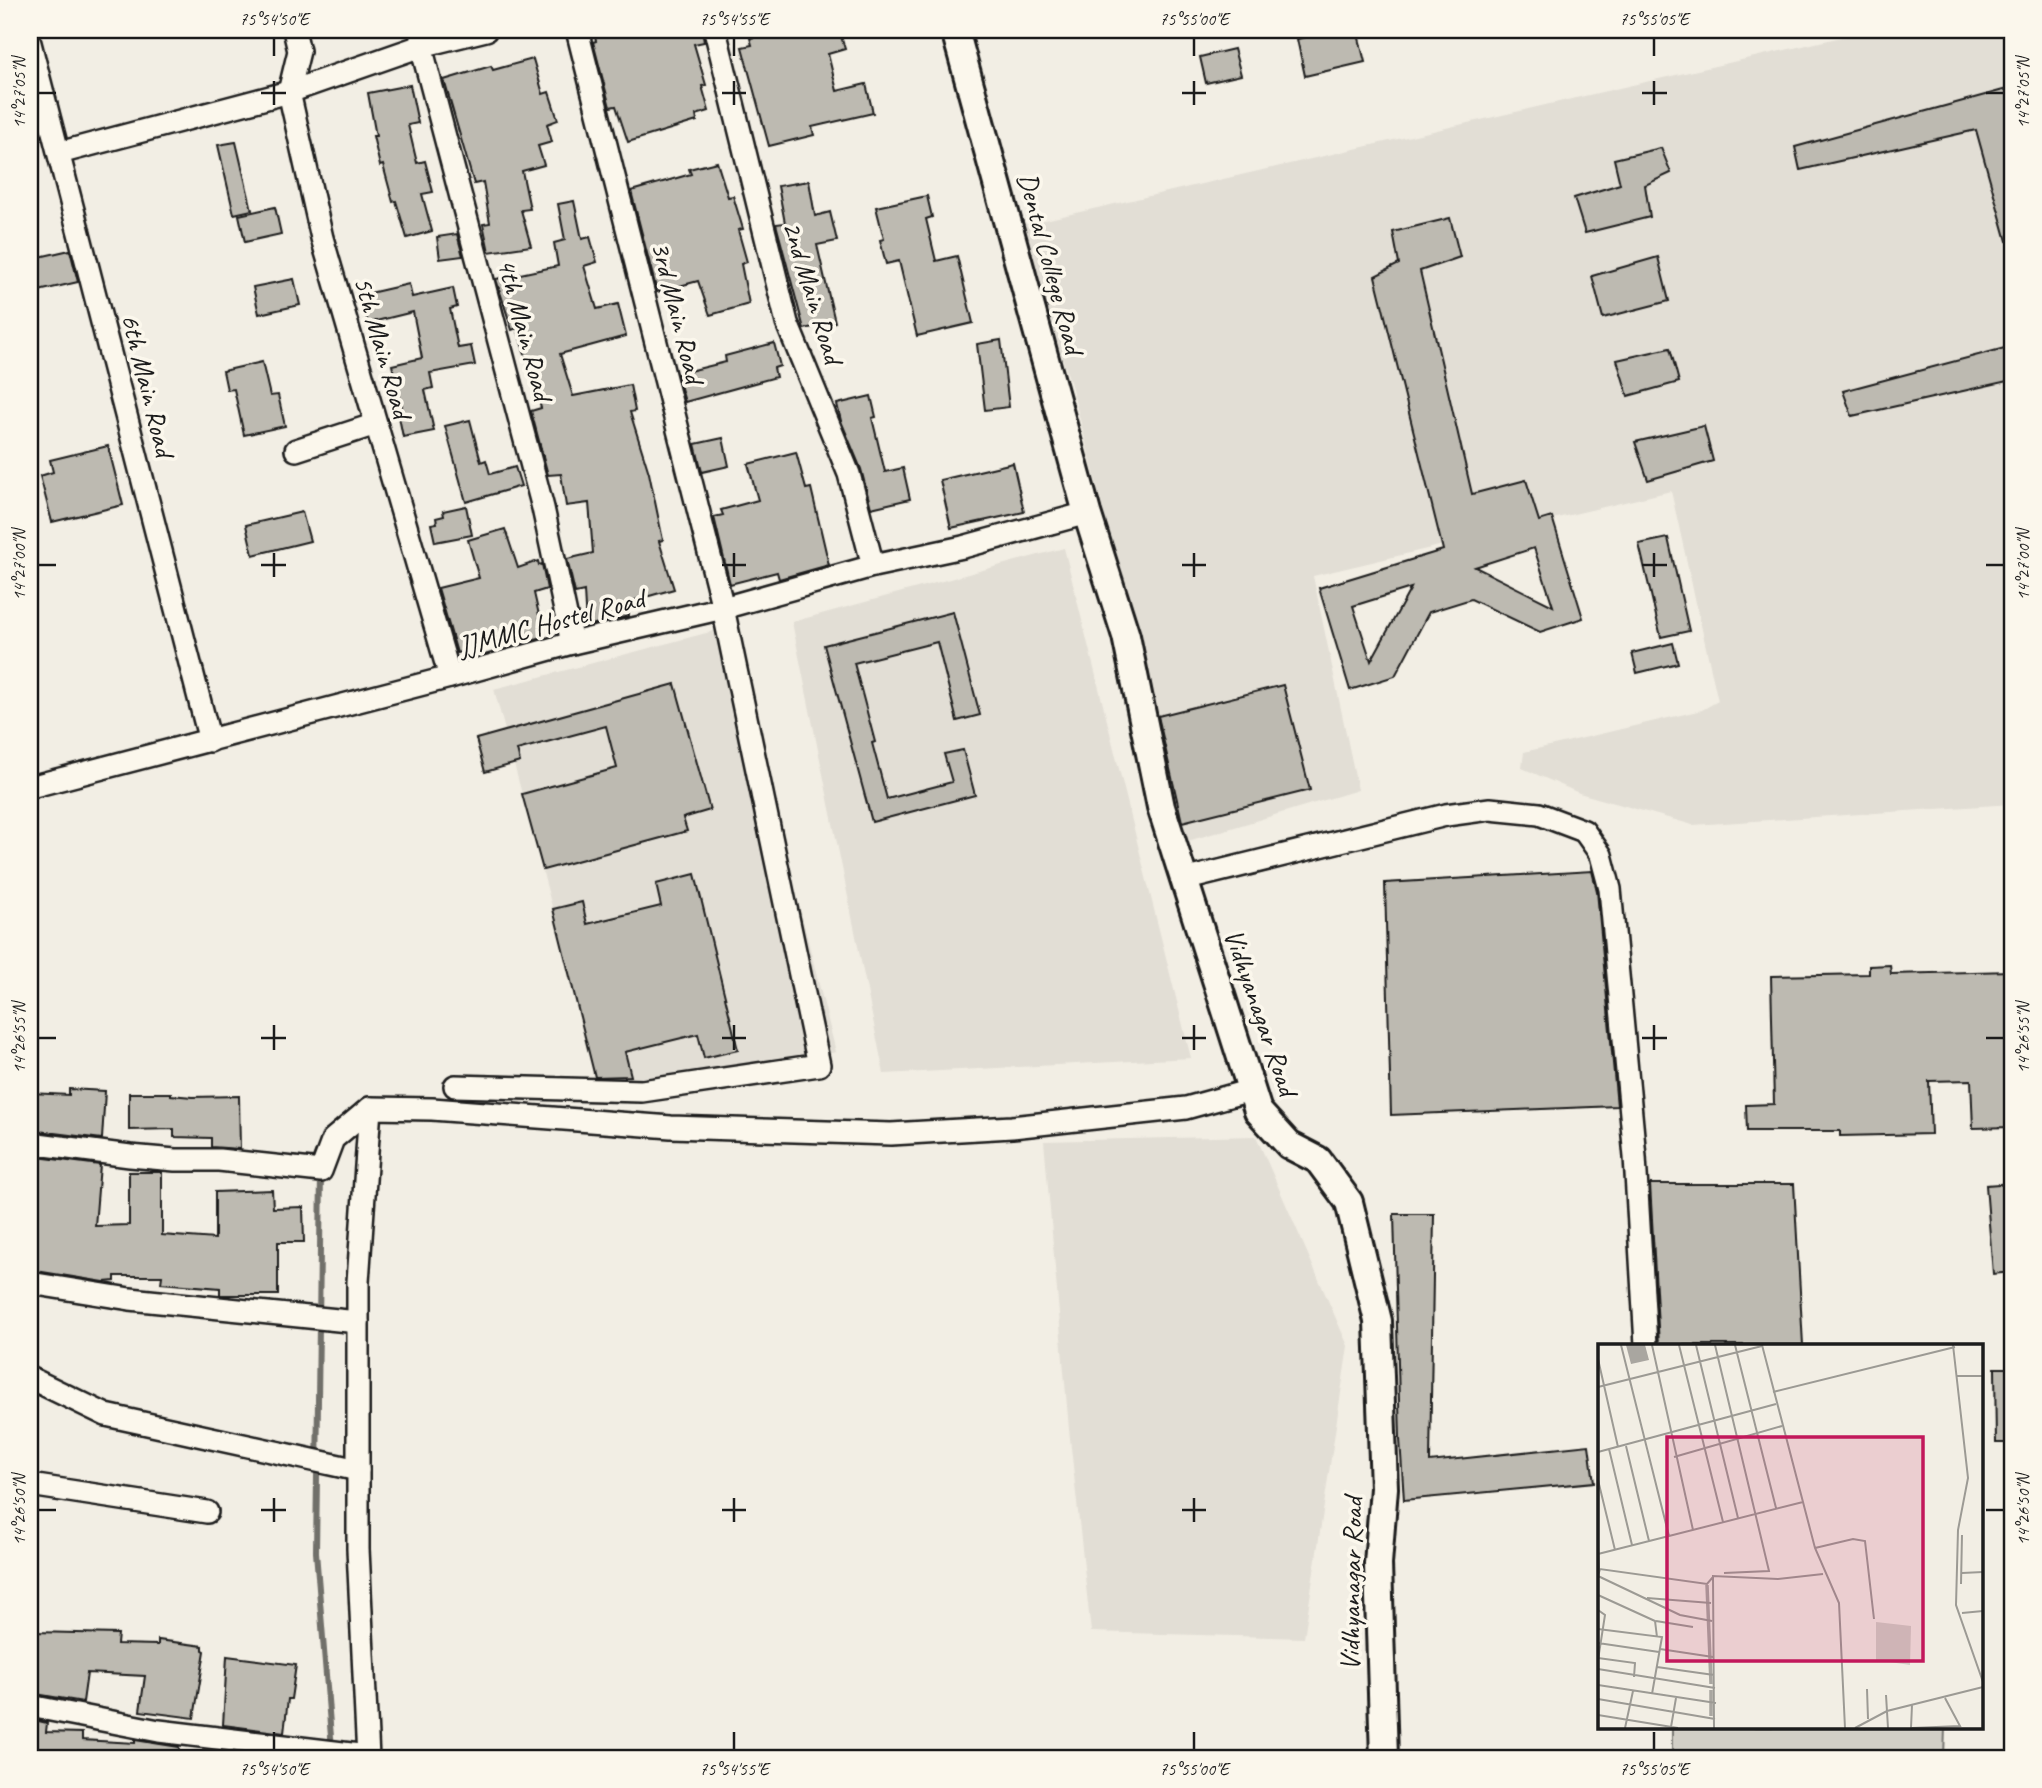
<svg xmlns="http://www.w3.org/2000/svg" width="2042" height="1788" viewBox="0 0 2042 1788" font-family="Caveat,sans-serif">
  <rect width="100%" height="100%" fill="#f2eee4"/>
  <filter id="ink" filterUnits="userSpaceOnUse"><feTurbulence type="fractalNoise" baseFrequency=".0143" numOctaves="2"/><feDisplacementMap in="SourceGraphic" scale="14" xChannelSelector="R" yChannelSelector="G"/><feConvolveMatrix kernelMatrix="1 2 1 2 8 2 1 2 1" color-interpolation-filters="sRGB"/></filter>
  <g filter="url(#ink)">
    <g fill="#e2ded5">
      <polygon points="1872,30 2012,30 2012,804 1693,825 1579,793 1522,768 1524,752 1702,710 1718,701 1671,491 1313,576 1358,790 1188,841 1071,385 1019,226"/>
      <polygon points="1064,548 1191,1058 884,1074 792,622"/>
      <polygon points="729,627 836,1052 604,1102 494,689"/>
      <polygon points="1256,1136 1348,1346 1304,1638 1091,1632 1069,1429 1044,1141"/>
    </g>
    <polygon fill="#d2cfc6" stroke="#777671" stroke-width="2" points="1672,1727 1945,1727 1944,1758 1672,1758"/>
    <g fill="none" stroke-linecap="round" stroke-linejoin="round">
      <polyline stroke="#716f6b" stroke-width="6" points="321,1173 316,1552 332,1749"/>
    </g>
    <g fill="#bdbab1" stroke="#1c1c1c" stroke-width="2" fill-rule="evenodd">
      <polygon points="610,30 702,30 704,42 694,44 706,85 702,86 709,111 696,115 697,121 628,142 616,106 610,107 593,42 596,41 595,37 611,34"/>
      <polygon points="788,30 839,30 845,49 828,54 837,91 866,84 873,113 812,127 814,135 769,146 742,47 752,45 750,38"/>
      <polygon points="1339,30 1357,30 1365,62 1305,76 1297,39"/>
      <polygon points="1234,49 1241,75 1206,83 1200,57"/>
      <polygon points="533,59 543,94 549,92 558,120 547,124 552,142 538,146 544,165 522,171 530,209 521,210 531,246 489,252 483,224 490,223 483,182 474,184 444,80 491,66 493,70"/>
      <polygon points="410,85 418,123 408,125 417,163 425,161 433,192 422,194 432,231 407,238 396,201 393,202 383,165 380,166 373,136 376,136 368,93"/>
      <polygon points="2007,89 2012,108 2012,240 2007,241 1976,130 1800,170 1795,147"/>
      <polygon points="236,142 252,210 234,214 218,145"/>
      <polygon points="1661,148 1671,173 1645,185 1650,217 1585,233 1574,198 1620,184 1614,159"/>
      <polygon points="717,162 728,197 733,196 743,229 738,230 747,262 741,264 749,304 710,315 698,281 657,292 631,191 691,174 689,169"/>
      <polygon points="809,181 815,216 830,212 837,241 817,245 835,322 804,329 776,224 785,223 778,186"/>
      <polygon points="927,196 932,217 926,219 936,261 957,256 973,323 917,336 899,261 886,264 880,240 884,239 876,207"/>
      <polygon points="574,201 582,239 590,237 597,262 584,266 597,309 618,304 626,336 560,354 573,396 630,385 635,411 630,412 649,473 663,540 659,541 674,589 628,602 629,616 586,626 584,591 575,593 567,559 593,553 589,503 566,506 561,474 548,475 531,411 541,408 517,328 512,330 496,279 558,266 554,243 565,240 558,204"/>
      <polygon points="275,207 281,234 245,242 239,215"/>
      <path d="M 1450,218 L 1460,257 L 1420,271 L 1472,494 L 1526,480 L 1539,521 L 1552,517 L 1583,618 L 1540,632 L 1471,599 L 1429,612 L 1395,676 L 1350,690 L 1319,588 L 1443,550 L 1375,276 L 1399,264 L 1393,232 ZM 1534,548 L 1553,606 L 1475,567 ZM 1411,588 L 1371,661 L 1353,606 Z"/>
      <polygon points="457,234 463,256 440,259 437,237"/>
      <polygon points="70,250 78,282 30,293 30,259"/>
      <polygon points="1658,257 1669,301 1603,318 1592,276"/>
      <polygon points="294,279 300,305 259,314 253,287"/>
      <polygon points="409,284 412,297 453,288 457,307 450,309 458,348 471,346 475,365 430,373 433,388 425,390 434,431 403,437 397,407 402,406 392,365 422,358 413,312 368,323 361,295"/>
      <polygon points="1001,340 1009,407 985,410 977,344"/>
      <polygon points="774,343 780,366 774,368 776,377 685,402 677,374 726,362 725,356"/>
      <polygon points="2012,346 2012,380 1852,416 1843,391"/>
      <polygon points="1670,348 1679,382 1628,396 1617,360"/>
      <polygon points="262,362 270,396 278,395 285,426 244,435 234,389 227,390 223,371"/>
      <polygon points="871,396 876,417 872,418 885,472 903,468 910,499 871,508 861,469 841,421 837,404"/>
      <polygon points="470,420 481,462 486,460 490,474 515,467 521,486 466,502 445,426"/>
      <polygon points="1704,426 1713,461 1648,480 1635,442"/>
      <polygon points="723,438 729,466 702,472 695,444"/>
      <polygon points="108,446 123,505 52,522 40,476 53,472 50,460"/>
      <polygon points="796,452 806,489 811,488 829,565 779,579 777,572 730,584 714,517 723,515 721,510 758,500 748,464"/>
      <polygon points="1013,463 1024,512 951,528 940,480"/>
      <polygon points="466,506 472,535 435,542 431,524 437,523 436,518 444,516 443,511"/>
      <polygon points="302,512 310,541 253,555 246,525"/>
      <polygon points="505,529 518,568 538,561 539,565 542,564 547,589 534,593 544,637 503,646 502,642 457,653 438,588 479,578 468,540"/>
      <polygon points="1668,538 1689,631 1661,637 1639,544"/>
      <polygon points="953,612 980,715 957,721 937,642 854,663 875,742 872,743 887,799 952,782 944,754 963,750 975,795 872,822 824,645"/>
      <polygon points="1673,643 1678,663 1637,673 1632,653"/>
      <polygon points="675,684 710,810 683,818 687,831 543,870 522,794 617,768 606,726 517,750 520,762 485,772 476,739"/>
      <polygon points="1283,685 1310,790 1182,822 1158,716"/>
      <polygon points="1592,871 1597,891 1617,1106 1391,1115 1385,883"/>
      <polygon points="695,874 738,1050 704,1058 698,1034 625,1052 631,1076 595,1077 553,909 582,902 587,924 661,906 656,884"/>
      <polygon points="1890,965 1891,974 2012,971 2012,1127 1973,1128 1971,1080 1929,1081 1931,1134 1840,1136 1840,1131 1747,1131 1746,1105 1774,1104 1771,976 1869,974 1869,966"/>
      <polygon points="69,1089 105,1091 102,1139 30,1130 31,1093 69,1095"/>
      <polygon points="129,1093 171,1093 171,1095 192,1097 239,1096 240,1149 211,1147 211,1138 174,1137 174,1129 129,1130"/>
      <polygon points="37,1157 100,1165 95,1226 129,1225 129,1172 162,1172 162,1235 215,1239 215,1192 272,1190 273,1208 303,1207 304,1242 278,1242 278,1295 220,1295 220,1288 161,1283 162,1276 115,1276 115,1281 104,1282 30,1270 30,1218 33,1218"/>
      <polygon points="2012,1183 2012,1272 1993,1274 1986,1185"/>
      <polygon points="1650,1184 1794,1184 1803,1345 1659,1345"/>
      <polygon points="1394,1214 1434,1214 1430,1462 1589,1445 1594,1482 1404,1500 1400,1439"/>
      <polygon points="1995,1368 2012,1368 2012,1443 1996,1443"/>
      <polygon points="34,1632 118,1634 117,1644 158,1645 158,1640 203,1646 203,1650 205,1651 194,1718 140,1711 145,1676 87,1673 83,1702 30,1693 30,1664 34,1664"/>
      <polygon points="227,1656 296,1665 291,1699 288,1699 284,1733 223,1725"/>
      <polygon points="30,1719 47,1723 46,1732 82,1733 82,1740 135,1743 135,1740 179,1747 178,1758 30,1758"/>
    </g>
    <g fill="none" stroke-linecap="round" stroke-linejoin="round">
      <g stroke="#1c1c1c" stroke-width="26">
        <g id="minor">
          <polyline points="294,30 299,51 289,92 322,238 450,677"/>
          <polyline points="421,30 421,46 543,508 572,643"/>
          <polyline points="715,30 787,323 849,474 873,566"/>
          <polyline points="30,43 210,741"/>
          <polyline points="59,153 289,92 421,46 486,30"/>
          <polyline points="296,450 376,424"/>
          <polyline points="30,787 450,677 572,643 723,608 873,566 963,547 1087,513"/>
          <polyline points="1183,880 1446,815 1490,809 1539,814 1584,831 1601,855 1610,889 1635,1157 1646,1345"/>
          <polyline points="455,1086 642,1091 819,1065 723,608 577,30"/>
          <polyline points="30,1143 130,1156 175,1160 219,1160 321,1171 333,1139 370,1108"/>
          <polyline points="30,1283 130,1299 358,1322"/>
          <polyline points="30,1378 106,1415 358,1470"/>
          <polyline points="30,1485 207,1512"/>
          <polyline points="30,1706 159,1731 368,1756"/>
          <polyline points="368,1758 358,1549 358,1282 370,1108 432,1109 671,1127 891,1134 1012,1127 1186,1108 1251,1090"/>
        </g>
      </g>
      <g stroke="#1c1c1c" stroke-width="32">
        <polyline id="tertiary" points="955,30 1087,513 1126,636 1161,807 1258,1111 1289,1145 1318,1160 1349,1202 1378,1321 1384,1488 1378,1564 1384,1758"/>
      </g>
      <use href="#minor" stroke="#fbf7ec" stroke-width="21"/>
      <use href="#tertiary" stroke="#fbf7ec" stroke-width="26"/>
    </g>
  </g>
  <path fill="none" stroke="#1c1c1c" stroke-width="2.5" d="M 274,38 L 274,56M 734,38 L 734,56M 1194,38 L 1194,56M 1654,38 L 1654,56M 274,81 L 274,105M 734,81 L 734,105M 1194,81 L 1194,105M 1654,81 L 1654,105M 38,93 L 56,93M 261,93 L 286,93M 722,93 L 746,93M 1182,93 L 1206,93M 1642,93 L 1667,93M 1986,93 L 2004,93M 274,553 L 274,577M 734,553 L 734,577M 1194,553 L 1194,577M 1654,553 L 1654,577M 38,565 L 56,565M 261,565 L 286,565M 722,565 L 746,565M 1182,565 L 1206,565M 1642,565 L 1667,565M 1986,565 L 2004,565M 274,1025 L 274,1050M 734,1025 L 734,1050M 1194,1025 L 1194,1050M 1654,1025 L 1654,1050M 38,1038 L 56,1038M 261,1038 L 286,1038M 722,1038 L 746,1038M 1182,1038 L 1206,1038M 1642,1038 L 1667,1038M 1986,1038 L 2004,1038M 274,1498 L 274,1522M 734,1498 L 734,1522M 1194,1498 L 1194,1522M 38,1510 L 56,1510M 261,1510 L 286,1510M 722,1510 L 746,1510M 1182,1510 L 1206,1510M 1986,1510 L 2004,1510M 274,1732 L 274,1750M 734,1732 L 734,1750M 1194,1732 L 1194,1750M 1654,1732 L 1654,1750"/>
  <g text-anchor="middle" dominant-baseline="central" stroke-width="7" stroke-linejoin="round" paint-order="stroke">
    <g font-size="28" fill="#1c1c1c" stroke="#fbf7ec">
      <text transform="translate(1051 263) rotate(75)">Dental College Road</text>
      <text transform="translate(813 292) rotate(73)">2nd Main Road</text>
      <text transform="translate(678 312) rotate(76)">3rd Main Road</text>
      <text transform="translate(525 329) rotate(75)">4th Main Road</text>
      <text transform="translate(383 347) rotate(74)">5th Main Road</text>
      <text transform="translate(148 385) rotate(76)">6th Main Road</text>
      <text transform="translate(551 622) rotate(-15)">JJMMC Hostel Road</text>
      <text transform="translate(1261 1012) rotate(71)">Vidhyanagar Road</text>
      <text transform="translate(1351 1584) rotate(-89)">Vidhyanagar Road</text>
    </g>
  </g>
  <g transform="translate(1598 1344)">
    <rect width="385" height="385" fill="#f2eee4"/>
    <path d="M 278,278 L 313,282 L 312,321 L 278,316 Z" fill="#d2cfc6"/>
    <path d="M 28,1 L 47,1 L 51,16 L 33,20 Z" fill="#a9a6a0"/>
    <path fill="none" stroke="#a9a6a0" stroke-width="3.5" d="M 109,241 L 113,340M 113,346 L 113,372"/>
    <path fill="none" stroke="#9c9a94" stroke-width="2" d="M 23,1 L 71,192M 54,1 L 95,186M 81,1 L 125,178M 98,1 L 140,174M 117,1 L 171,227 L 126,229M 137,1 L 178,164M 164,1 L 217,204 L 241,259 L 247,384M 355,1 L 370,134 L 360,186 L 358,261 L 385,338M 0,15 L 20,103M 359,32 L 385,32M 0,43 L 164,2M 175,48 L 357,3M 28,102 L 51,197M 11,105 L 34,201M 0,108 L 178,60M 76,113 L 184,82M 0,136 L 17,206M 0,203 L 1,225M 217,204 L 255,195 L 267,197 L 276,275M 0,210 L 205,158M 364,229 L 385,228M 0,232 L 2,225 L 109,240 L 115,233M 0,232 L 82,271 L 114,277M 363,240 L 364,191M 0,251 L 57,277 L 59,293M 49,254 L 113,259M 0,266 L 7,271 L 0,316M 364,269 L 385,267M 58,277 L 95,283M 0,285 L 64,293 L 54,350M 0,299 L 61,308M 62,305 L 115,313M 0,314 L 37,319 L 36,333M 59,323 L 116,331M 0,325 L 117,344M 0,341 L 118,359M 269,345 L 270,375M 288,351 L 290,384M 0,355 L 117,375M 0,371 L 80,384M 73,383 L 78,354M 27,384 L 35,347M 116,384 L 115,232 L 180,235 L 225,230M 257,384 L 289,367 L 385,343M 313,384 L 314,361M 314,384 L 362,382 L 347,354"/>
    <path fill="#c2185b" fill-opacity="0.15" stroke="#c2185b" stroke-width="3.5" d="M 69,93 L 325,93 L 325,317 L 69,317 Z"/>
    <rect width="385" height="385" fill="none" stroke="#1c1c1c" stroke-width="3.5"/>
  </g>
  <rect width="2042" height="1788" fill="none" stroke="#fbf7ec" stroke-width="77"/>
  <rect x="38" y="38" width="1966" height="1712" fill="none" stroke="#1c1c1c" stroke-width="2.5"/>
  <g font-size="18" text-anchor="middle" fill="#1c1c1c">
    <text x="274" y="25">75°54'50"E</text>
    <text x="734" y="25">75°54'55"E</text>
    <text x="1194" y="25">75°55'00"E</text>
    <text x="1654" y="25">75°55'05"E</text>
    <text transform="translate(19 93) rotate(-90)" y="6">14°27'05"N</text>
    <text transform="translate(2023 93) rotate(-90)" y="6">14°27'05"N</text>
    <text transform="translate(19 565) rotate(-90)" y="6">14°27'00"N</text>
    <text transform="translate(2023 565) rotate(-90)" y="6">14°27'00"N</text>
    <text transform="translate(19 1038) rotate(-90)" y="6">14°26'55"N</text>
    <text transform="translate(2023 1038) rotate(-90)" y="6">14°26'55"N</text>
    <text transform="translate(19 1510) rotate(-90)" y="6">14°26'50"N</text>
    <text transform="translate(2023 1510) rotate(-90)" y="6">14°26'50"N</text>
    <text x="274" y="1775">75°54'50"E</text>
    <text x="734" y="1775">75°54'55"E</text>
    <text x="1194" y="1775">75°55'00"E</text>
    <text x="1654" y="1775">75°55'05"E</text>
  </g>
</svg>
